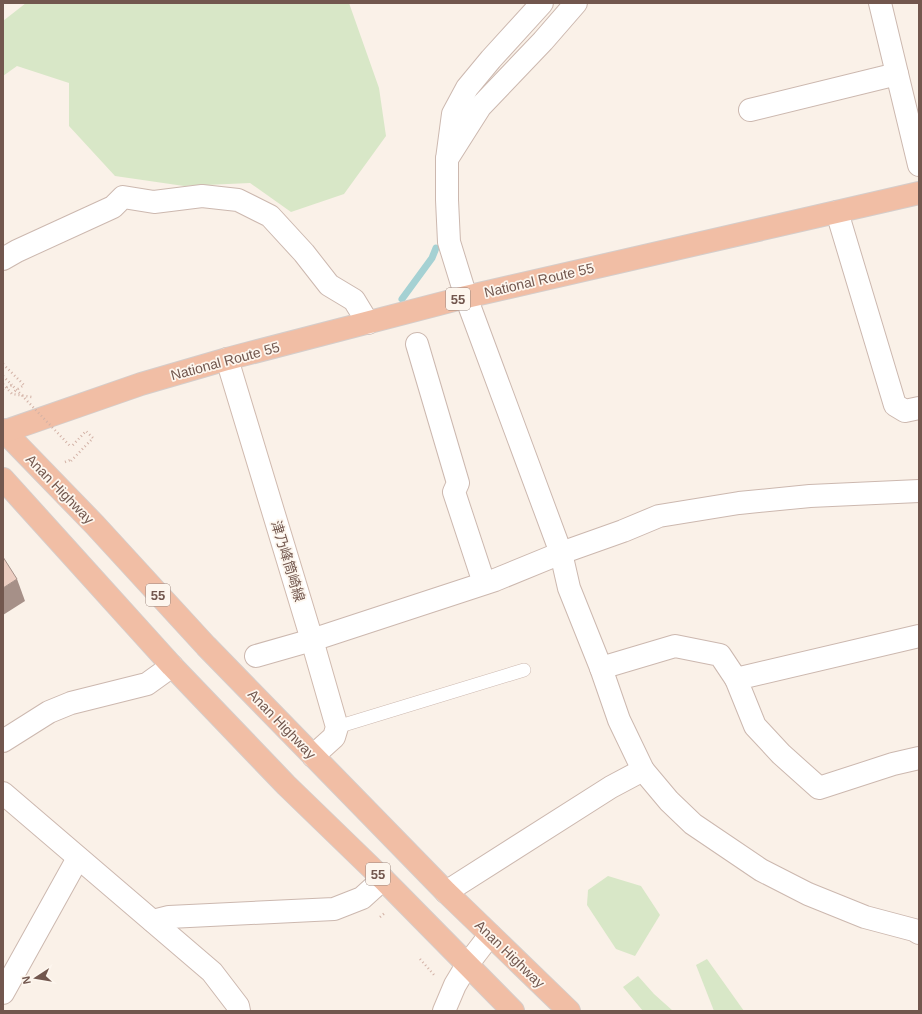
<svg xmlns="http://www.w3.org/2000/svg" width="922" height="1014" viewBox="0 0 922 1014" font-family="Helvetica,'Noto Sans JP',sans-serif">
  <rect width="100%" height="100%" fill="#faf1e8"/>
  <g fill="#d8e7c7">
    <polygon points="26,3 349,3 379,88 386,136 344,194 291,212 250,183 184,186 115,176 69,126 69,83 17,66 3,76 3,21"/>
    <polygon points="608,876 641,886 660,915 635,956 616,949 587,905 588,890"/>
    <polygon points="707,959 744,1011 714,1011 696,965"/>
    <polygon points="638,976 654,994 673,1011 643,1011 623,987"/>
  </g>
  <g fill="none" stroke-linecap="round" stroke-linejoin="round">
    <polyline stroke="#a5d1d3" stroke-width="7" points="402,299 432,258 436,248"/>
    <g stroke="#ccb8af" stroke-width="14">
      <polyline id="service" points="337,727 524,670"/>
    </g>
    <g stroke="#ccb8af" stroke-width="24">
      <g id="minor">
        <polyline points="880,3 919,165"/>
        <polyline points="750,110 897,74"/>
        <polyline points="447,159 480,107 543,41 576,3"/>
        <polyline points="837,212 895,405 905,411 919,408"/>
        <polyline points="3,259 17,251 113,207 123,197 154,202 202,196 238,200 270,216 304,253 329,285 354,300 368,323"/>
        <polyline points="466,297 561,553 569,588 601,668 619,720 643,770 669,801 693,824 761,870 808,894 865,917 914,930 919,933"/>
        <polyline points="417,344 458,483 454,492 484,583"/>
        <polyline points="919,636 736,679 755,726 781,754 819,788 893,764 919,758"/>
        <polyline points="256,656 312,640 495,580 561,553 623,531 659,516 739,503 810,496 919,491"/>
        <polyline points="601,668 675,646 720,655 736,679"/>
        <polyline points="3,741 49,712 71,703 147,684 172,666"/>
        <polyline points="3,793 212,972 238,1006 239,1011"/>
        <polyline points="446,892 611,787 643,770"/>
        <polyline points="153,921 169,917 334,909 362,898 383,879"/>
        <polyline points="3,993 78,858"/>
      </g>
    </g>
    <g stroke="#ccb8af" stroke-width="24">
      <polyline id="tertiary" points="466,297 449,242 447,200 447,159 453,114 467,88 491,59 542,3"/>
    </g>
    <g stroke="#d0baaf" stroke-width="24">
      <g id="secondary">
        <polyline points="227,359 312,640 337,727 334,737 313,756"/>
        <polyline points="444,1011 455,985 467,965 490,935"/>
      </g>
    </g>
    <g stroke="#d5cdca" stroke-width="24">
      <g id="trunk">
        <polyline points="3,430 95,525 206,646 446,892 569,1011"/>
        <polyline points="3,432 141,384 227,359 466,297 919,193"/>
        <polyline points="3,479 172,666 286,785 383,879 513,1011"/>
      </g>
    </g>
    <g stroke="#d2b1a5" stroke-width="2.5" stroke-dasharray="1 3" stroke-linecap="butt">
      <polyline points="3,364 24,385 12,393"/>
      <polyline points="3,376 12,385"/>
      <polyline points="3,384 12,394 32,397"/>
      <polyline points="71,461 93,438 86,431 71,447"/>
      <polyline points="65,462 70,460"/>
      <polyline points="380,917 386,912"/>
      <polyline points="420,959 435,976"/>
    </g>
    <use href="#service" stroke="#fff" stroke-width="13"/>
    <use href="#minor" stroke="#fff" stroke-width="22"/>
    <use href="#tertiary" stroke="#fff" stroke-width="22"/>
    <use href="#secondary" stroke="#fff" stroke-width="22"/>
    <use href="#trunk" stroke="#f1bea5" stroke-width="22"/>
    <polyline stroke="#d2b1a5" stroke-width="2.5" stroke-dasharray="1 3" stroke-linecap="butt" points="3,389 12,385 71,447"/>
  </g>
  <polygon fill="#a69088" points="17,579 25,601 3,615 3,588"/>
  <polygon fill="#edcec2" stroke="#a69088" points="3,557 17,579 3,588"/>
  <g text-anchor="middle" dominant-baseline="central" stroke-width="3.5" stroke-linejoin="round" paint-order="stroke">
    <g fill="#fdf6ee" stroke="#9c877e" stroke-width="1">
      <rect x="446" y="288" width="24" height="22" rx="3"/>
      <rect x="146" y="584" width="24" height="22" rx="3"/>
      <rect x="366" y="863" width="24" height="22" rx="3"/>
    </g>
    <g font-size="13" font-weight="bold" fill="#72574e">
      <text x="458" y="299">55</text>
      <text x="158" y="595">55</text>
      <text x="378" y="874">55</text>
    </g>
    <g font-size="14" fill="#72574e" stroke="#fdf6ee">
      <text transform="translate(539 280) rotate(-13)">National Route 55</text>
      <text transform="translate(225 361) rotate(-15)">National Route 55</text>
      <text transform="translate(60 489) rotate(46)">Anan Highway</text>
      <text transform="translate(288 561) rotate(73)">津乃峰筒崎線</text>
      <text transform="translate(282 724) rotate(46)">Anan Highway</text>
      <text transform="translate(510 954) rotate(44)">Anan Highway</text>
    </g>
  </g>
  <rect width="922" height="1014" fill="none" stroke="#72574e" stroke-width="8"/>
  <g transform="translate(36 978) rotate(258)" stroke="#fdf6ee" stroke-width="3" paint-order="stroke">
  <path d="M0-3L7 15L0 10L-7 15Z" fill="#72574e"/>
  <text y="-6" font-size="11" font-weight="bold" text-anchor="middle" fill="#72574e">N</text>
  </g>
</svg>
